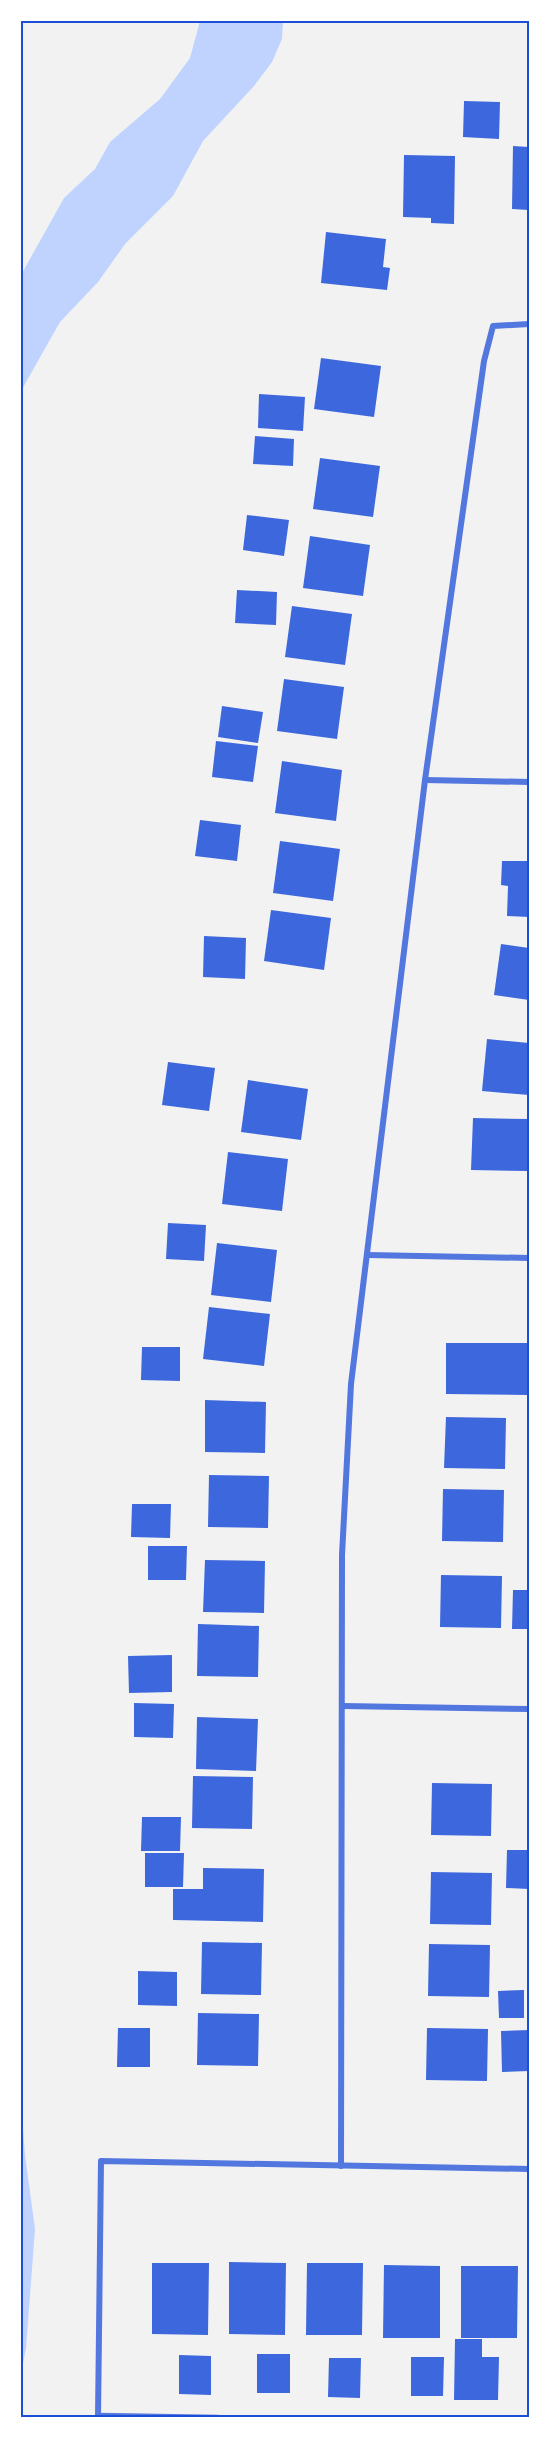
<svg xmlns="http://www.w3.org/2000/svg" width="550" height="2438" viewBox="0 0 550 2438" font-family="Quicksand,sans-serif">
  <rect width="100%" height="100%" fill="#f2f2f2"/>
  <g fill="#bfd3fe">
    <polygon points="200,21 283,21 282,39 272,62 254,86 203,141 173,196 125,244 98,282 60,322 21,391 21,275 64,198 95,169 110,142 160,99 190,58"/>
    <polygon points="21,2101 25,2155 35,2229 26,2348 21,2373"/>
  </g>
  <g fill="#3d67dc">
    <polygon points="464,101 500,102 499,139 463,137"/>
    <polygon points="513,146 529,147 529,210 512,209"/>
    <polygon points="404,155 455,156 454,224 431,223 431,218 403,217"/>
    <polygon points="326,232 386,239 383,267 390,268 387,290 321,283"/>
    <polygon points="321,358 381,366 374,417 314,409"/>
    <polygon points="259,394 305,397 303,431 258,428"/>
    <polygon points="255,436 294,439 293,466 253,464"/>
    <polygon points="320,458 380,466 373,517 313,509"/>
    <polygon points="247,515 289,520 284,556 243,550"/>
    <polygon points="310,536 370,545 363,596 303,588"/>
    <polygon points="237,590 277,592 276,625 235,623"/>
    <polygon points="292,606 352,614 345,665 285,657"/>
    <polygon points="284,679 344,687 337,739 277,731"/>
    <polygon points="222,706 263,712 258,743 218,737"/>
    <polygon points="216,741 258,746 253,782 212,777"/>
    <polygon points="282,761 342,770 336,821 275,813"/>
    <polygon points="200,820 241,825 237,861 195,856"/>
    <polygon points="280,841 340,849 333,901 273,893"/>
    <polygon points="502,861 529,861 529,917 507,916 508,886 501,885"/>
    <polygon points="271,910 331,918 324,970 264,961"/>
    <polygon points="204,936 246,938 245,979 203,977"/>
    <polygon points="501,944 529,948 529,1000 494,995"/>
    <polygon points="487,1039 529,1043 529,1095 482,1091"/>
    <polygon points="168,1062 215,1068 209,1111 162,1105"/>
    <polygon points="248,1080 308,1089 301,1140 241,1132"/>
    <polygon points="473,1118 529,1119 529,1171 471,1170"/>
    <polygon points="228,1152 288,1159 282,1211 222,1204"/>
    <polygon points="168,1223 206,1225 204,1261 166,1259"/>
    <polygon points="217,1243 277,1250 271,1302 211,1295"/>
    <polygon points="209,1307 270,1314 264,1366 203,1359"/>
    <polygon points="446,1343 529,1343 529,1395 446,1394"/>
    <polygon points="142,1347 180,1347 180,1381 141,1380"/>
    <polygon points="205,1400 266,1402 265,1453 205,1452"/>
    <polygon points="446,1417 506,1418 505,1469 444,1468"/>
    <polygon points="209,1475 269,1476 268,1528 208,1527"/>
    <polygon points="443,1489 504,1490 503,1542 442,1541"/>
    <polygon points="132,1504 171,1504 170,1538 131,1537"/>
    <polygon points="148,1546 187,1546 186,1580 148,1580"/>
    <polygon points="205,1560 265,1561 264,1613 203,1612"/>
    <polygon points="441,1575 502,1576 501,1628 440,1627"/>
    <polygon points="513,1590 529,1590 529,1629 512,1629"/>
    <polygon points="198,1624 259,1626 258,1677 197,1676"/>
    <polygon points="172,1655 172,1692 129,1693 128,1656"/>
    <polygon points="134,1703 174,1704 173,1738 134,1737"/>
    <polygon points="197,1717 258,1719 256,1771 196,1769"/>
    <polygon points="193,1776 253,1777 252,1829 192,1828"/>
    <polygon points="432,1783 492,1784 491,1836 431,1835"/>
    <polygon points="142,1817 181,1817 180,1851 141,1851"/>
    <polygon points="507,1850 529,1850 529,1889 506,1888"/>
    <polygon points="145,1853 184,1853 183,1887 145,1887"/>
    <polygon points="203,1868 264,1869 263,1922 173,1920 173,1889 203,1889"/>
    <polygon points="431,1872 492,1873 491,1925 430,1924"/>
    <polygon points="202,1942 262,1943 261,1995 201,1994"/>
    <polygon points="429,1944 490,1945 489,1997 428,1996"/>
    <polygon points="138,1971 177,1972 177,2006 138,2005"/>
    <polygon points="524,1990 524,2018 499,2018 498,1991"/>
    <polygon points="198,2013 259,2014 258,2066 197,2065"/>
    <polygon points="118,2028 150,2028 150,2067 117,2067"/>
    <polygon points="427,2028 488,2029 487,2081 426,2080"/>
    <polygon points="529,2030 529,2071 502,2072 501,2031"/>
    <polygon points="229,2262 286,2263 285,2335 229,2334"/>
    <polygon points="152,2263 209,2263 208,2335 152,2334"/>
    <polygon points="307,2263 363,2263 362,2335 306,2335"/>
    <polygon points="384,2265 440,2266 440,2338 383,2338"/>
    <polygon points="461,2266 518,2266 517,2338 461,2338"/>
    <polygon points="455,2339 482,2339 482,2357 499,2357 498,2400 454,2400"/>
    <rect x="257" y="2354" width="33" height="39"/>
    <polygon points="179,2355 211,2356 211,2395 179,2394"/>
    <polygon points="411,2357 444,2357 443,2396 411,2396"/>
    <polygon points="329,2358 361,2358 360,2398 328,2397"/>
  </g>
  <g fill="none" stroke-linecap="round" stroke-linejoin="round">
    <polyline stroke="#5277de" stroke-width="4.5" points="98,2415 218,2417"/>
    <g stroke="#5277de" stroke-width="6">
      <polyline points="425,780 529,782"/>
      <polyline points="367,1255 529,1258"/>
      <polyline points="343,1706 529,1709"/>
      <polyline points="341,2166 342,1555 351,1384 425,780 484,361 493,326 529,324"/>
      <polyline points="98,2417 101,2161 529,2169"/>
    </g>
  </g>
  <rect width="550" height="2438" fill="none" stroke="#ffffff" stroke-width="45"/>
  <rect x="22" y="22" width="506" height="2394" fill="none" stroke="#1d4ed8" stroke-width="2"/>
</svg>
